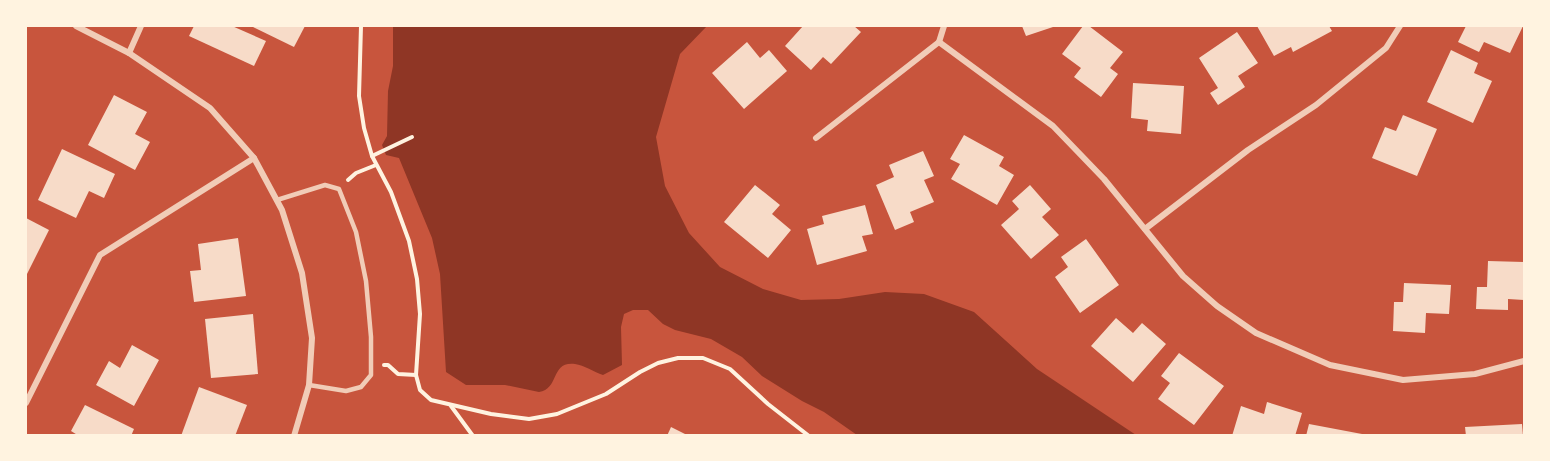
<svg xmlns="http://www.w3.org/2000/svg" width="1550" height="461" viewBox="0 0 1550 461" font-family="'Titillium Web',sans-serif">
  <rect width="100%" height="100%" fill="#c8553d"/>
  <path fill="#8f3625" d="M 393,26 L 707,26 L 680,54 L 656,137 L 665,186 L 689,233 L 720,267 L 763,289 L 801,300 L 839,299 L 885,292 L 924,294 L 974,312 L 1037,369 L 1136,435 L 857,435 L 824,412 L 802,401 L 762,376 L 742,357 L 711,339 L 675,330 L 663,324 L 648,310 L 633,310 L 624,314 L 621,327 L 622,365 L 603,375 C 594,372 584,365 575,364 C 550,361 560,389 539,392 L 505,385 L 466,385 L 446,372 L 440,274 L 432,238 L 399,158 L 386,155 L 382,145 L 387,136 L 388,91 L 393,66 Z"/>
  <g fill="#f7dbc8">
    <polygon points="194,26 232,26 266,41 254,66 189,36"/>
    <polygon points="251,26 305,26 294,47"/>
    <polygon points="803,26 854,26 861,32 831,64 823,57 811,70 785,46"/>
    <polygon points="1022,26 1056,26 1026,36"/>
    <polygon points="1083,26 1089,26 1123,52 1110,68 1118,74 1101,97 1074,77 1081,68 1062,54"/>
    <polygon points="1257,26 1329,26 1332,31 1293,52 1291,47 1274,56"/>
    <polygon points="1466,26 1523,26 1510,53 1484,42 1479,52 1458,42"/>
    <polygon points="1237,32 1258,63 1238,76 1245,87 1218,105 1210,93 1218,88 1199,58"/>
    <polygon points="747,42 760,58 769,50 787,71 744,109 712,73"/>
    <polygon points="1451,50 1478,63 1474,73 1492,81 1473,123 1427,102"/>
    <polygon points="1133,83 1184,86 1181,134 1147,131 1148,120 1131,118"/>
    <polygon points="114,95 147,112 135,134 150,142 135,170 88,145"/>
    <polygon points="1403,115 1437,129 1417,176 1372,158 1385,127 1396,131"/>
    <polygon points="964,135 1004,157 999,166 1014,175 997,205 951,179 960,164 950,159"/>
    <polygon points="62,149 115,174 104,198 89,191 76,218 38,200"/>
    <polygon points="923,151 934,176 924,180 934,202 910,212 914,222 895,230 876,185 894,177 889,165"/>
    <polygon points="755,185 780,205 772,214 791,230 768,258 724,222"/>
    <polygon points="1030,185 1051,209 1042,217 1059,235 1031,259 1001,225 1019,209 1012,201"/>
    <polygon points="865,205 873,234 862,236 867,251 817,265 807,229 824,224 822,216"/>
    <polygon points="26,218 49,230 26,276"/>
    <polygon points="238,238 246,296 194,302 190,271 201,270 198,244"/>
    <polygon points="1086,239 1119,285 1080,313 1055,277 1068,267 1061,257"/>
    <polygon points="1488,261 1524,262 1524,300 1508,299 1508,310 1476,309 1477,287 1487,287"/>
    <polygon points="1404,283 1451,285 1449,314 1426,313 1425,333 1393,331 1394,302 1403,302"/>
    <polygon points="253,314 258,374 211,378 205,319"/>
    <polygon points="1116,318 1133,333 1142,323 1166,344 1133,382 1091,346"/>
    <polygon points="132,345 159,360 134,406 96,385 109,361 120,368"/>
    <polygon points="1179,353 1224,386 1194,425 1158,399 1170,383 1161,376"/>
    <polygon points="199,387 247,405 235,436 181,436"/>
    <polygon points="1267,402 1302,413 1295,436 1232,436 1241,406 1264,414"/>
    <polygon points="85,405 134,429 131,436 79,436 71,431"/>
    <polygon points="1309,424 1362,434 1362,436 1306,436"/>
    <polygon points="1522,424 1523,436 1466,436 1465,427"/>
    <polygon points="671,427 689,436 667,436"/>
  </g>
  <g fill="none" stroke-linecap="round" stroke-linejoin="round">
    <g stroke="#fff3e0" stroke-width="4">
      <polyline points="361,26 359,96 364,128 372,156 391,192 409,241 417,279 420,314 416,375 420,390 431,400 491,414 529,419 557,414 606,394 640,372 658,363 678,358 703,358 730,369 768,404 809,436"/>
      <polyline points="372,156 412,137"/>
      <polyline points="348,180 356,173 376,165"/>
      <polyline points="384,365 388,365 398,374 416,375"/>
      <polyline points="451,406 473,436"/>
    </g>
    <polyline stroke="#f1ccb7" stroke-width="4.5" points="277,200 325,185 339,189 356,232 366,281 371,337 371,375 361,387 346,391 309,385"/>
    <g stroke="#f1ccb7" stroke-width="6">
      <polyline points="76,26 129,53 210,108 254,158 282,210 302,273 312,338 309,385 294,436"/>
      <polyline points="939,42 1053,126 1104,179 1183,276 1217,306 1256,333 1330,365 1403,380 1475,374 1524,361"/>
      <polyline points="129,53 141,26"/>
      <polyline points="816,138 939,42 944,26"/>
      <polyline points="1145,229 1248,150 1316,105 1386,48 1400,26"/>
      <polyline points="26,403 100,255 254,158"/>
    </g>
  </g>
  <rect width="1550" height="461" fill="none" stroke="#fff3e0" stroke-width="54"/>
</svg>
